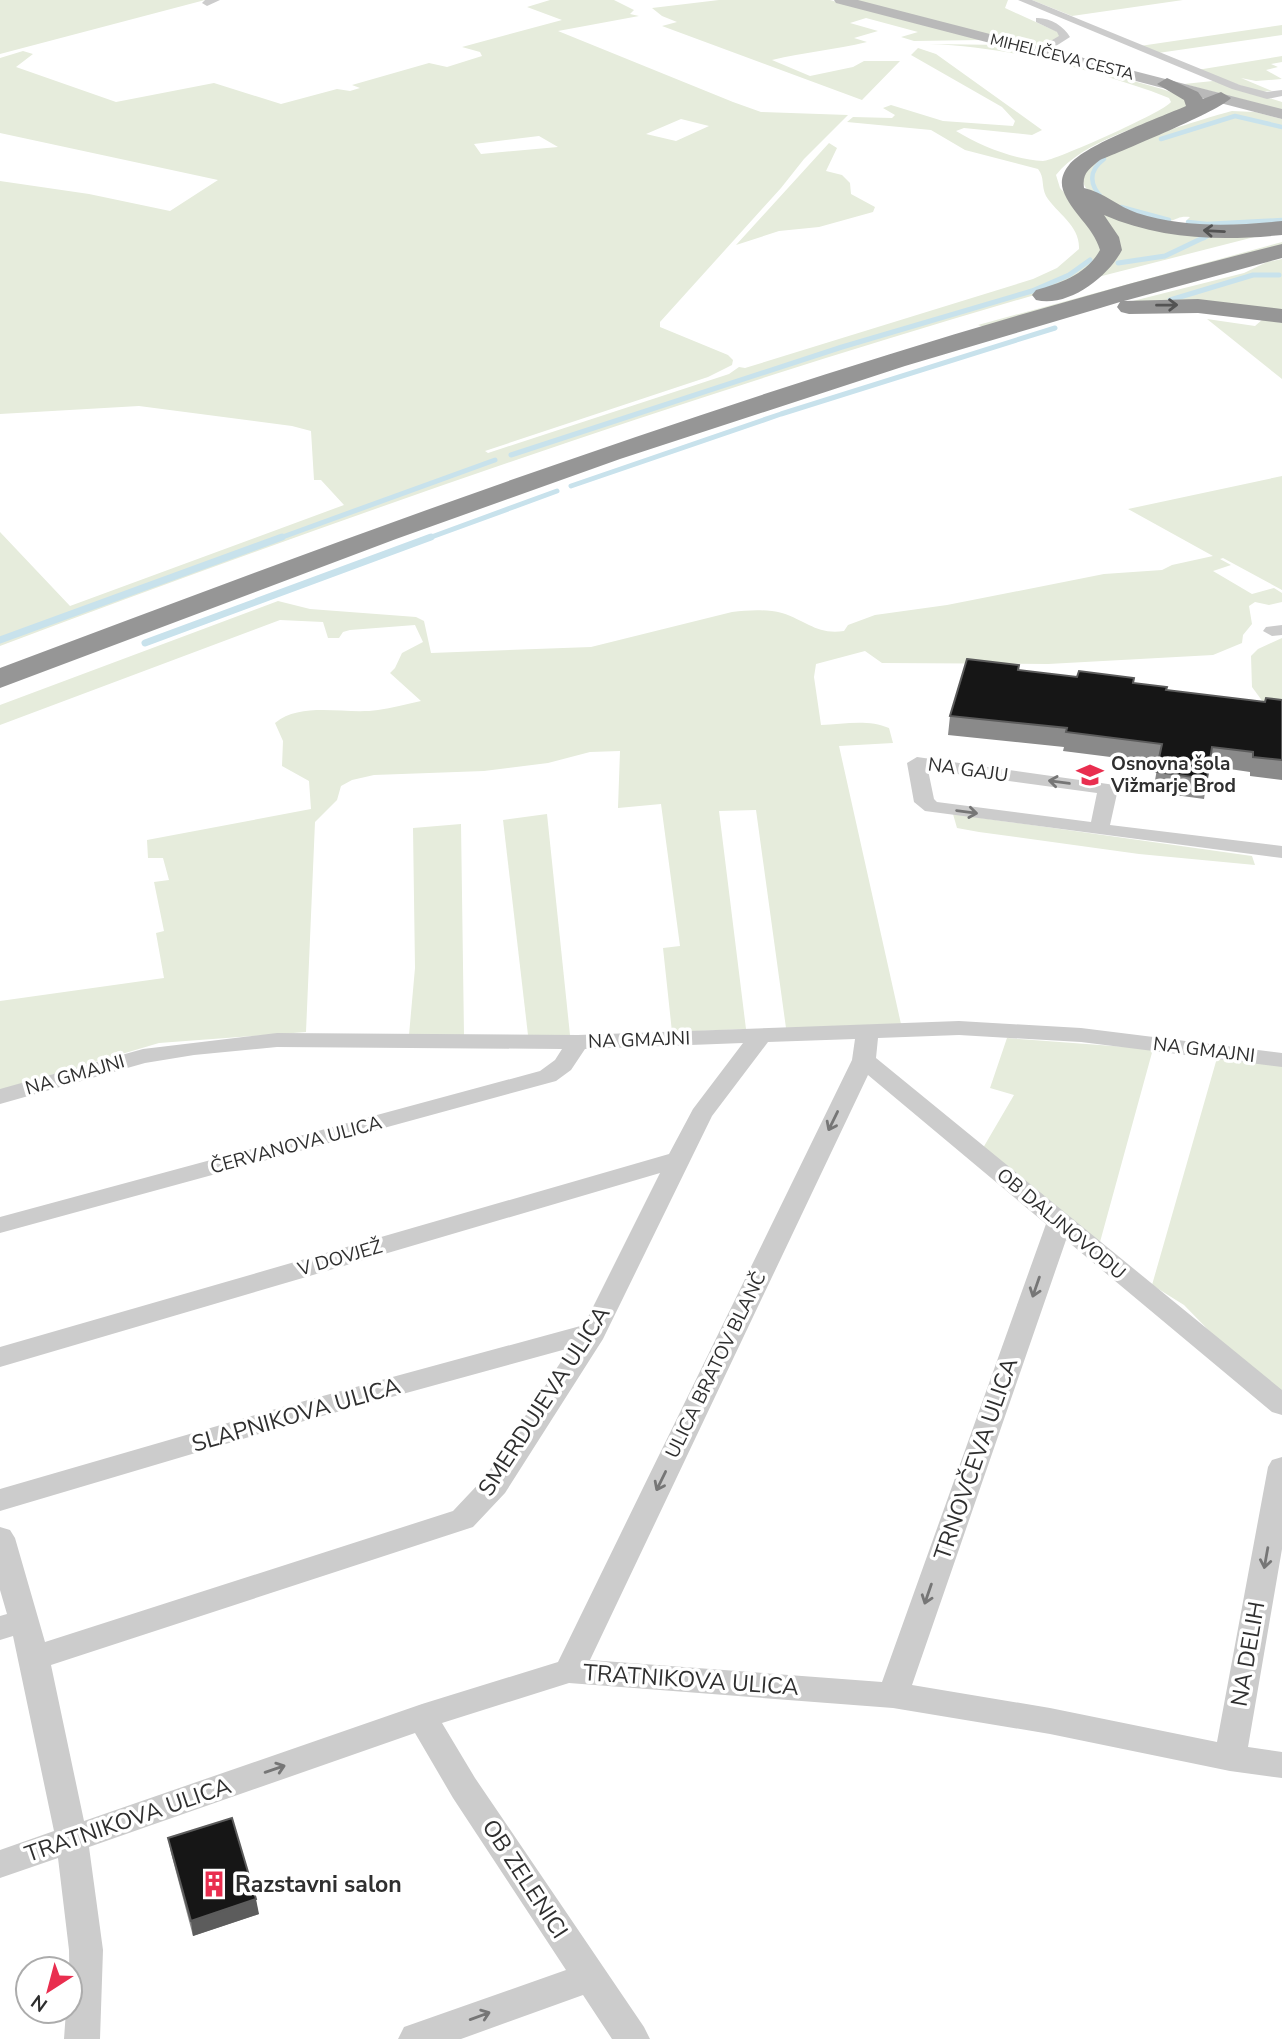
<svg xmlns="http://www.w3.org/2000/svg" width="1282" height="2039" viewBox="0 0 1282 2039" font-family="'Nunito Sans',sans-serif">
  <rect width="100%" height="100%" fill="#fff"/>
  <g fill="#e6ecdc" fill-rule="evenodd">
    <polygon points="0,0 205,0 0,54"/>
    <path d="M 550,0 L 614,0 L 634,10 L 630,14 L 639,16 L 558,31 L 733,102 L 761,112 L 848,115 L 804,159 L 781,188 L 660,322 L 660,327 L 728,355 L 733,360 L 732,365 L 708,377 L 485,451 L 488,453 L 729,374 L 739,367 L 745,368 L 1033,279 L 1057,268 L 1079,249 C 1080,225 1057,214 1046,196 C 1041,186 1045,178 1038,169 L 965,150 L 931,130 L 847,122 L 853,117 L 892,118 L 895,115 L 883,108 L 891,105 L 943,121 L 1013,126 L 1015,121 L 1002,107 L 911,55 L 918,48 L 936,54 L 1042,130 L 1032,135 L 964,128 L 956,131 C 981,146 1012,159 1043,161 C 1054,161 1164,112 1171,102 L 1169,98 L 1151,91 C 1076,66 1009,47 929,44 L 1005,45 L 1162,89 L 1185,97 L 1190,104 L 1185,109 C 1145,125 1083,141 1056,175 L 1060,188 L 1084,214 L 1102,249 L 1087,271 L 1045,292 C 692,394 344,517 0,646 L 0,532 L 70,606 L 344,505 L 321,480 L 314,480 L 311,431 L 292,426 L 139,406 L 0,414 L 0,181 L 89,194 L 170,211 L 218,180 L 0,133 L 0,58 L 23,51 L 33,54 L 16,67 L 116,102 L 214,83 L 281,104 L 337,89 L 350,91 L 360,88 L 352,85 L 429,63 L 447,67 L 482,56 L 480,52 L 462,47 L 562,20 L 527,7 ZM 681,119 L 709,126 L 676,141 L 646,134 ZM 539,136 L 558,147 L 481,154 L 474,144 Z"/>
    <path d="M 719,0 L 830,0 L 982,40 L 914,41 L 901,37 L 918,32 L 866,18 L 850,23 L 878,31 L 854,38 L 867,42 C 835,50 804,52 772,60 L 810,76 L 853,67 L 864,61 L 900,61 L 862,100 L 662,26 L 677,22 L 662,16 L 652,8 Z"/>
    <polygon points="852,0 1008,0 1005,8 1060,33 1060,37 1048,44 1033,46"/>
    <polygon points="1032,0 1183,0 1072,16"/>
    <polygon points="1282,25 1282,35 1158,53 1140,46"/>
    <polygon points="1282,56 1282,62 1271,64 1278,67 1266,70 1282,79 1256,81 1241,78 1272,91 1259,92 1197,70"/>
    <polygon points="1213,81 1282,102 1282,110 1184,84"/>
    <path d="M 1232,111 L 1255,112 L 1282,119 L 1282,226 L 1189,224 L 1187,220 L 1190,217 C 1178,216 1179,219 1170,221 C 1154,224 1095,200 1086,188 C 1080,180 1085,170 1091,165 C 1113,146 1202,119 1232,111 Z"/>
    <polygon points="829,143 837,148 826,171 842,175 850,183 851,194 875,207 873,212 819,227 779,231 736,245"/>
    <polygon points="1093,208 1119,217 1270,233 1098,277 1112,263"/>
    <polygon points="1282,242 1282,247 987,328 978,325"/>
    <polygon points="1282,259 1282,314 1174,302 1117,305 1244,273 1267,262"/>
    <polygon points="1207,319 1255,326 1263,319 1282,323 1282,379"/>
    <path d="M 1282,476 L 1282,590 L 1223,558 L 1220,559 L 1231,565 L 1213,571 L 1252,594 L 1274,588 L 1282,593 L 1282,602 L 1269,605 L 1255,602 L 1249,606 L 1252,624 L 1243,635 L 1242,643 L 1213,655 L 1048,664 L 882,663 L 865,651 L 816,664 L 814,677 L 821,725 C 844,724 868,719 889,728 L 893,743 L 839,746 L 901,1024 L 786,1028 L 756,810 L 719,811 L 746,1029 L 672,1032 L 663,948 L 680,946 L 661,804 L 618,808 L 620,751 L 590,752 L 548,763 L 484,771 L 374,775 L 352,780 L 341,786 L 337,800 L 315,822 L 306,1032 L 159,1043 L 0,1090 L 0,1001 L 164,978 L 156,933 L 164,931 L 154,882 L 169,880 L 163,858 L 148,858 L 147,840 L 311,809 L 309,781 L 282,766 L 283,741 L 275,723 C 302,701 346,715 378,710 C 392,708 406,704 421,701 L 390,673 L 395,668 L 402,653 L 423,642 L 415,625 L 350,630 L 343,632 L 339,638 L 328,638 L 323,622 L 280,620 L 0,725 L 0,705 L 278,601 L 310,609 L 416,617 L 424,621 L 431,653 L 591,647 L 732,612 C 749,610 765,609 782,613 C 807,621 817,635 844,631 L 848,625 L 875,615 L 947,605 L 1104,574 L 1162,570 L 1172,565 L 1213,556 L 1128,509 Z"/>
    <polygon points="1282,638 1282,703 1263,702 1252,687 1251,656 1258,649"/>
    <polygon points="547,814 570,1035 528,1035 503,820"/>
    <polygon points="953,814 1252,856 1255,865 1139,854 979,832 957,828"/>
    <polygon points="461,824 464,1035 409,1035 415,968 413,828"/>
    <polygon points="1007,1038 1153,1049 1100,1242 983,1148 1014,1095 990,1088"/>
    <polygon points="1217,1058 1282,1066 1282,1393 1224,1346 1184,1305 1152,1285"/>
  </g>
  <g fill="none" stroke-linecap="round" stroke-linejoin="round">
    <g stroke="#c8e2ec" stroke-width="4.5">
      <polyline points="1161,139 1235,116 1282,127"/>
      <path d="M 1103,199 C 1089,185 1088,171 1104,159"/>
      <polyline points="1121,207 1169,220"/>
      <polyline points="1188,222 1207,224 1282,220"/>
      <polyline points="1204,238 1208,235"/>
    </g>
    <g stroke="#c8e2ec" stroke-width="5">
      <polyline points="1118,263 1165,256 1207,236"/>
      <polyline points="1170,300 1253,275 1279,275"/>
      <polyline points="511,455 842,347 1032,291 1069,275 1090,260"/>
      <polyline points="571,486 781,414 1055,328"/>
      <polyline points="277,539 495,460"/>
      <polyline points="426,539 557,491"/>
    </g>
    <g stroke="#c8e2ec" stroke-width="7">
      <polyline points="0,640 282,537"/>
      <polyline points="145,643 431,537"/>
    </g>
    <g fill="#ccc" fill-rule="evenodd">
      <polygon points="220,0 207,6 202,3 205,0"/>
      <polygon points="1018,0 1032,0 1240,85 1267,92 1282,90 1282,96 1267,99 1232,89"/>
      <path d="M 1036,18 C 1049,17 1064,26 1070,37 L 1045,53 L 1037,53 L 1037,49 L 1059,36 L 1057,32 L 1036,22 Z"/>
      <polygon points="1282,625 1282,635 1272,636 1263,631 1266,627"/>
      <path d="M 917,757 L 1115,785 L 1118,789 L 1110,825 L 1282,846 L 1282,858 L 925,811 L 914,802 L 907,763 ZM 928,770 L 1097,793 L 1091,822 L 937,802 L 934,799 Z"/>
      <path d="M 959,1021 L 1081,1028 L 1282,1053 L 1282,1067 L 1081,1042 L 959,1035 L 878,1038 L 876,1058 L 1282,1390 L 1282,1415 L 1272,1412 L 1066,1240 L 912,1685 L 1050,1708 L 1217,1742 L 1268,1467 L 1272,1460 L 1282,1457 L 1282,1549 L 1248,1747 L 1282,1752 L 1282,1778 L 1230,1771 L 1050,1734 L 893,1708 L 569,1683 L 442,1723 L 475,1778 L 644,2027 L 650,2039 L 612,2039 L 583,1995 L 461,2039 L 398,2039 L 404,2027 L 566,1970 L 453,1798 L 415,1733 L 89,1847 L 103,1950 L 100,2039 L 64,2039 L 66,2011 L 70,2011 L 69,1950 L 58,1858 L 0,1878 L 0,1850 L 54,1831 L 13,1636 L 0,1640 L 0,1616 L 7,1614 L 0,1590 L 0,1527 L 10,1530 L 15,1538 L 45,1642 L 453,1511 L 485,1477 L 570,1348 L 286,1426 L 0,1511 L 0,1489 L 286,1406 L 584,1325 L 660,1173 L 0,1367 L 0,1347 L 669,1154 L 693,1109 L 743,1043 L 585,1049 L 571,1070 L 556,1081 L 0,1233 L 0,1217 L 540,1071 L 555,1060 L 562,1049 L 277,1047 L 194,1055 L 145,1063 L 0,1104 L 0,1089 L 143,1049 L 277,1033 L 578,1035 ZM 855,1039 L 852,1060 L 558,1662 L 422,1704 L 84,1821 L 51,1665 L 473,1527 L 505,1493 L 603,1339 L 712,1116 L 768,1042 ZM 868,1075 L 1046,1224 L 882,1682 L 590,1660 Z"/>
    </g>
    <polygon fill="#b9b9b9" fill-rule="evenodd" points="834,0 858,0 1282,109 1282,119 836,3"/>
    <g fill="#969696" fill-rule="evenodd">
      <path d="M 1167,78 L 1198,92 L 1203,99 L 1221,92 L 1231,98 C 1221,110 1122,151 1100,160 C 1089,169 1082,173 1084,188 C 1103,192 1119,207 1137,213 C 1184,228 1234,226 1282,221 L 1282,235 C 1222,241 1161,240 1104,215 L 1119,237 L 1122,250 C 1108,277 1068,308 1036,300 L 1032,295 L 1036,290 C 1061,283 1087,274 1100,250 C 1093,226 1071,213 1063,190 C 1060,181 1063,172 1069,165 C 1086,144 1159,118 1186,106 L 1184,100 L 1157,84 Z"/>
      <path d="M 1282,244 L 1282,258 L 1124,301 L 1198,299 L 1282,309 L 1282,323 L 1198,313 L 1129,314 L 1121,312 L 1117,307 L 1120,302 L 1097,309 L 905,366 L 620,459 L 396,539 L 0,688 L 0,668 C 421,509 844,353 1282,244 Z"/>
    </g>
  </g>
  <g fill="#8a8a8a">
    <polygon points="1019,665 1019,671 1133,683 1167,690 1265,702 1282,700 1282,780 1250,776 1250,772 1209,766 1204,799 1153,792 1158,763 1063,751 1064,747 948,735 950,716"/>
    <polygon points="168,1838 259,1914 193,1936 171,1853"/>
  </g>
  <polygon fill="#5c5c5c" points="256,1899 259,1914 193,1936 191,1921"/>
  <g fill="#161616" stroke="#5c5c5c" stroke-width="2">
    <polygon points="967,659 1019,665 1018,670 1077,677 1079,671 1134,678 1133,683 1167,687 1166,690 1265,702 1266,698 1282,700 1282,760 1253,757 1253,752 1212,747 1207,779 1156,772 1162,744 1066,732 1067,728 950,716"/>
    <polygon points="232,1818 256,1899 191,1921 168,1838"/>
  </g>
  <defs><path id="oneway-shaft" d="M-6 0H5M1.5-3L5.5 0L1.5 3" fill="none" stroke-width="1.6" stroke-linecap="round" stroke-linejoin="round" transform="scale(1.75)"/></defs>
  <g stroke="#535353">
    <use href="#oneway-shaft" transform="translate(1214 231) rotate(-177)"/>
    <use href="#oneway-shaft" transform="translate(1167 305) rotate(-1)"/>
  </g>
  <g stroke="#767676">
    <use href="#oneway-shaft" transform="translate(1059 782) rotate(-172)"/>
    <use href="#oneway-shaft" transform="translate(967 812) rotate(8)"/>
    <use href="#oneway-shaft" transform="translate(833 1121) rotate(116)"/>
    <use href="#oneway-shaft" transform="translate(1036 1287) rotate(109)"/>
    <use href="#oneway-shaft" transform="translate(661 1481) rotate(116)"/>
    <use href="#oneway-shaft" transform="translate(1266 1558) rotate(100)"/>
    <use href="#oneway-shaft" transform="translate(928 1594) rotate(109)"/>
    <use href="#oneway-shaft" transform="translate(275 1769) rotate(-19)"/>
    <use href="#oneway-shaft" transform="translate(480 2016) rotate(-20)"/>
  </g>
  <defs>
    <g id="school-bare" transform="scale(2.1)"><path d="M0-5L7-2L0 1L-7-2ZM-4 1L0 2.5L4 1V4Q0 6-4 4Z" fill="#e92e4f" stroke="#fff" stroke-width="2.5" paint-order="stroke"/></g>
    <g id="building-bare" transform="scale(2.1)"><path d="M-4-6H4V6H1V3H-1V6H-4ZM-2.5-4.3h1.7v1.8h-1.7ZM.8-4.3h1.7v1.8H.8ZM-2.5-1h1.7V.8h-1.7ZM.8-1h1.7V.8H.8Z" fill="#e92e4f" stroke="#fff" stroke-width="2.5" paint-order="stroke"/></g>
  </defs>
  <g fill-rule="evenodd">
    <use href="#school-bare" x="1090" y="775"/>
    <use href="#building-bare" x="214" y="1884"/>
  </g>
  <g text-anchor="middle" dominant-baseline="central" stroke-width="7" stroke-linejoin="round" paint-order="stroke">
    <g font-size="16" fill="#2f2f2f" stroke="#fff">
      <text transform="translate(1062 57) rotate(14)">MIHELIČEVA CESTA</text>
    </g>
    <g font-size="19" font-weight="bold" fill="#2f2f2f" stroke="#fff" text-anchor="start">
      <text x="1111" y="764">Osnovna šola<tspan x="1111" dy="22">Vižmarje Brod</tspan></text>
    </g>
    <g font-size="19" fill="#2f2f2f" stroke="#fff">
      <text transform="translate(968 770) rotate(8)">NA GAJU</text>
      <text transform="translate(639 1040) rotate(-2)">NA GMAJNI</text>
      <text transform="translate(1204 1050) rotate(7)">NA GMAJNI</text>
      <text transform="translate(75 1075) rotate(-16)">NA GMAJNI</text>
      <text transform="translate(296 1145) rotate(-15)">ČERVANOVA ULICA</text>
      <text transform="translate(1061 1224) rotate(40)">OB DALJNOVODU</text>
      <text transform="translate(340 1258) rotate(-16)">V DOVJEŽ</text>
      <text transform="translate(716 1365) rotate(-64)">ULICA BRATOV BLANČ</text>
    </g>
    <g font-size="23" fill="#2f2f2f" stroke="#fff">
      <text transform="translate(544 1401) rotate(-57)">SMERDUJEVA ULICA</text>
      <text transform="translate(296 1415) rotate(-16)">SLAPNIKOVA ULICA</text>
      <text transform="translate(976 1459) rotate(-71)">TRNOVČEVA ULICA</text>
      <text transform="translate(1248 1654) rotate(-80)">NA DELIH</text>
      <text transform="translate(691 1680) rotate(4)">TRATNIKOVA ULICA</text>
      <text transform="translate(128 1820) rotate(-19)">TRATNIKOVA ULICA</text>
      <text transform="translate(525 1879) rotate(57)">OB ZELENICI</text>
    </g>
    <g font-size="23" font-weight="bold" fill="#2f2f2f" stroke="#fff" text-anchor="start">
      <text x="235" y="1884">Razstavni salon</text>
    </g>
  </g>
  <g transform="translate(49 1990) rotate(216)"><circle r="33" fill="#ffffff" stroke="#acacac" stroke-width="2"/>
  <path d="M0-5L12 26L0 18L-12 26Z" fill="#e92e4f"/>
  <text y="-10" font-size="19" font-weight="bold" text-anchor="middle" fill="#2f2f2f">N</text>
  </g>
</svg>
